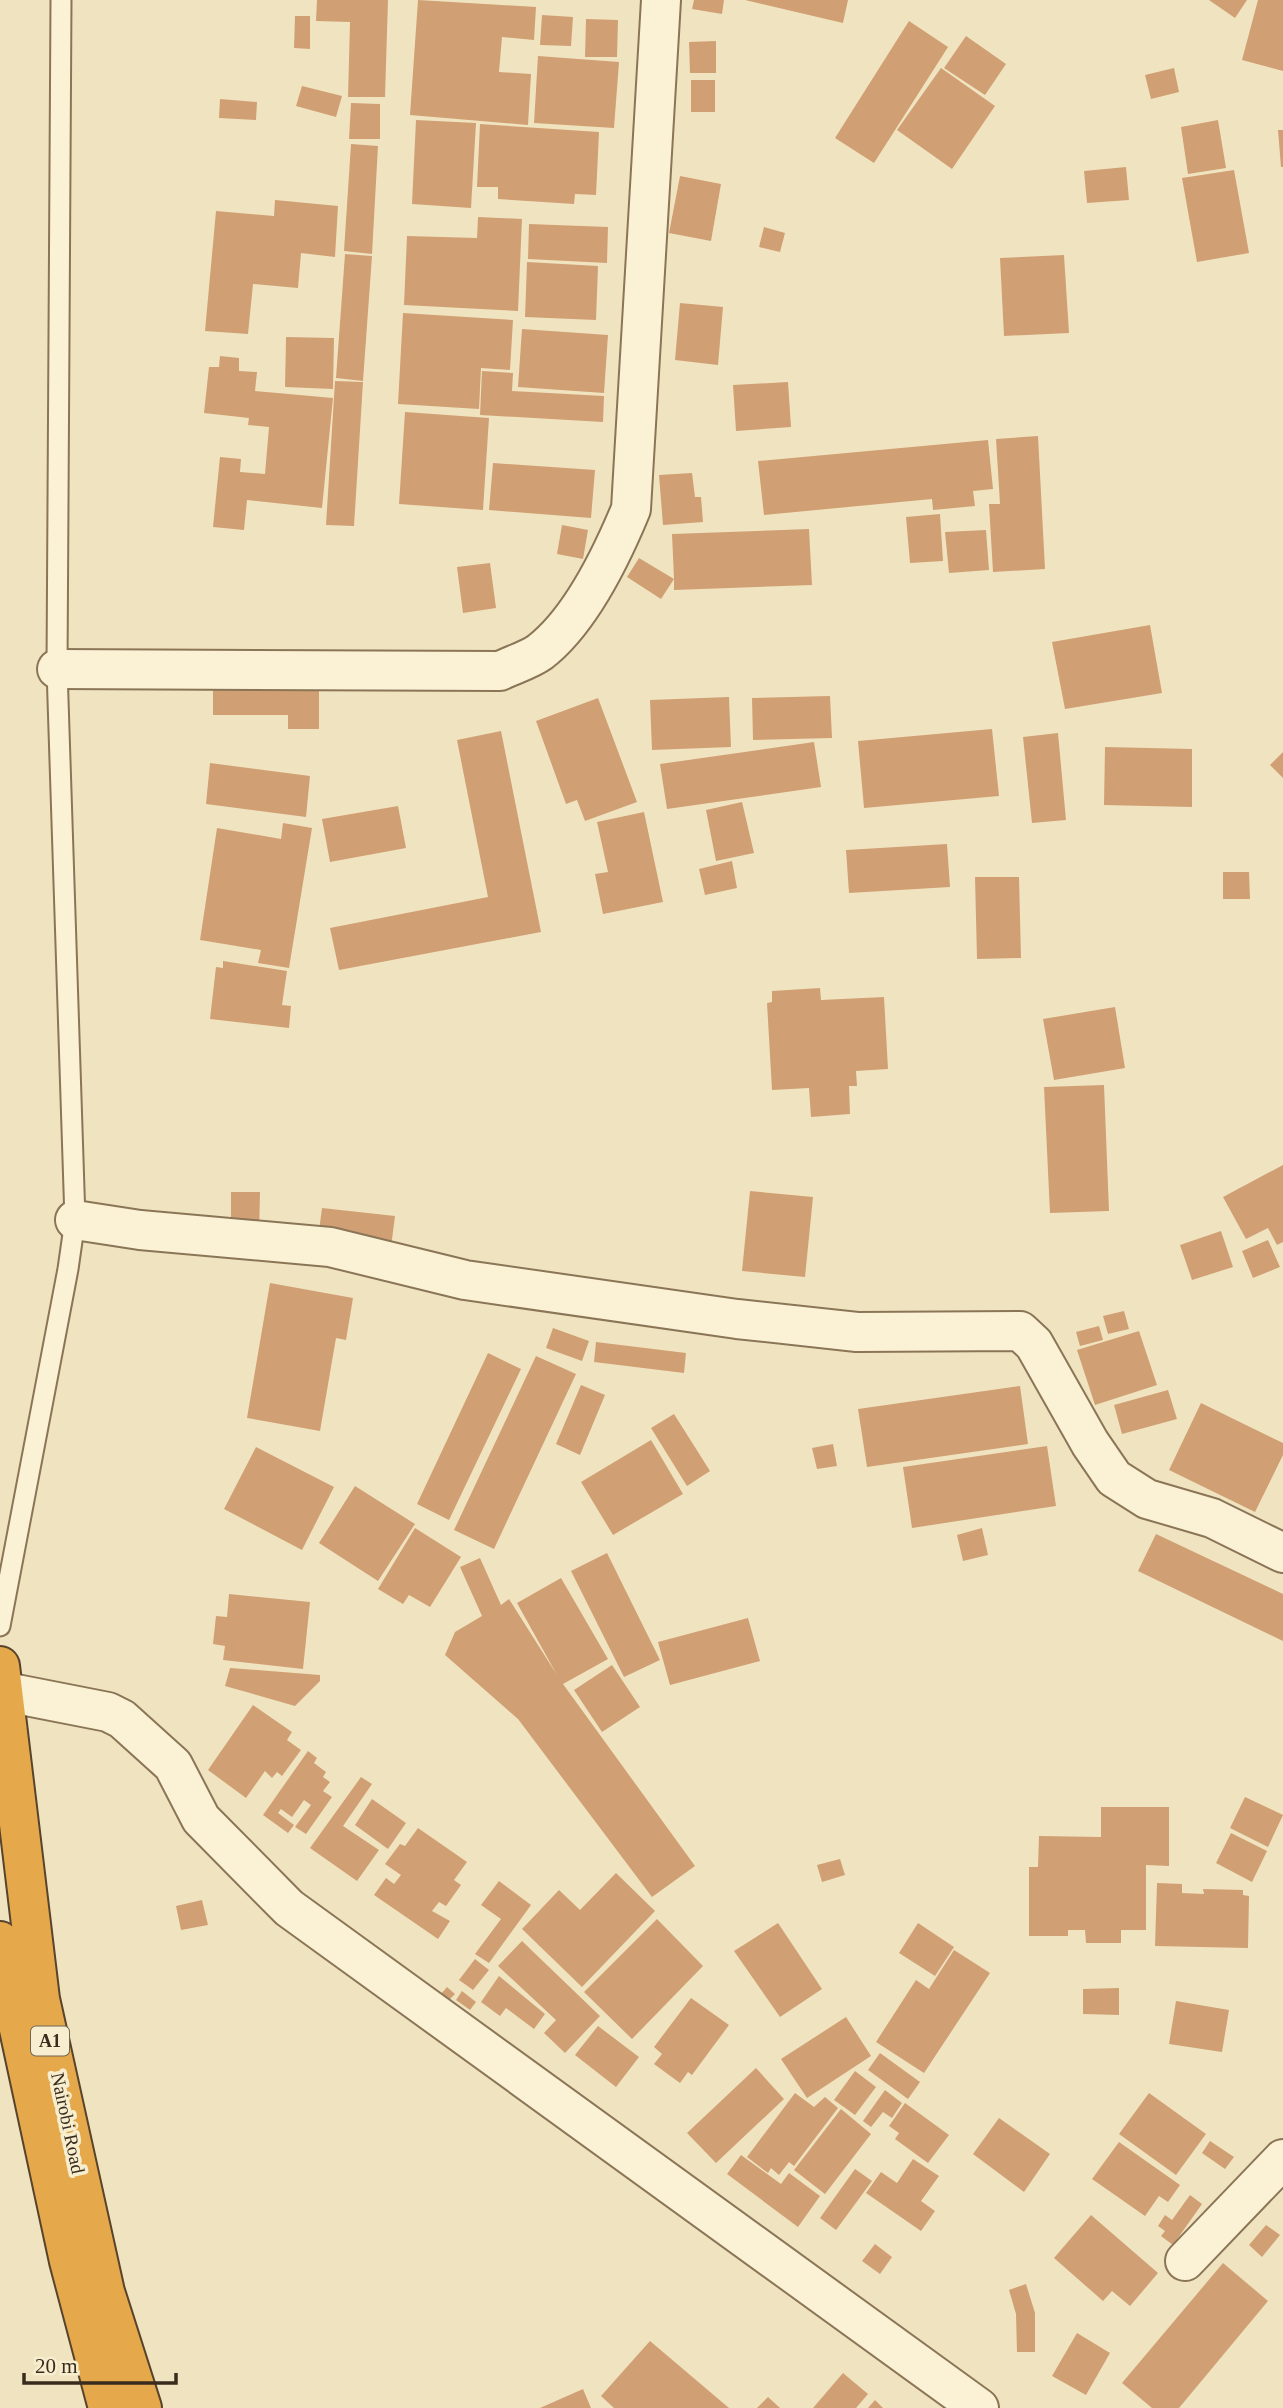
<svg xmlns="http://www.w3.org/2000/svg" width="1283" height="2408" viewBox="0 0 1283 2408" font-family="'Times New Roman',serif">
  <rect width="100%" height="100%" fill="#f0e4c0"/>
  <g fill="#d19f74">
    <polygon points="317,0 388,0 385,97 348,97 350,22 316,21"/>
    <polygon points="418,0 536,7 534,40 502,37 499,72 531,74 528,125 410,115"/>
    <polygon points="694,0 724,0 722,14 692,9"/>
    <polygon points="745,0 848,0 843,23"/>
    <polygon points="1209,0 1247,0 1235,18"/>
    <polygon points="1258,0 1283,0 1283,71 1242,60"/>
    <polygon points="542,15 573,17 571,46 540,45"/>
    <polygon points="295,16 310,16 310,49 294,48"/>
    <polygon points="586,19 618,20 617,57 585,57"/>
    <polygon points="909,21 948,47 874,163 835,138"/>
    <polygon points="966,36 1006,64 985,95 944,68"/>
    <polygon points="716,41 716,73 690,73 689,42"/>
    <polygon points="538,56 619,62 614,128 534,123"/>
    <polygon points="941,68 995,106 952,169 897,130"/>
    <polygon points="1174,68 1179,92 1151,99 1145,75"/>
    <rect x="691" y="80" width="24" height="32"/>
    <polygon points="302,86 342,96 336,117 296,106"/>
    <polygon points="220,99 257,102 256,120 219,118"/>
    <polygon points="351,103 380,104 380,139 349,139"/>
    <polygon points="416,120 476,123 471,208 412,204"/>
    <polygon points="1218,120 1226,168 1188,174 1181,127"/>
    <polygon points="480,124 599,132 596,195 575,194 574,204 498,199 498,187 477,187"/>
    <polygon points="1278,130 1283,130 1283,167 1281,167"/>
    <polygon points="351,144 378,146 372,254 344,251"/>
    <polygon points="1126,167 1129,200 1087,203 1084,171"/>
    <polygon points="1234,170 1249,253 1197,262 1182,178"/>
    <polygon points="680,176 721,184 711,241 669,233"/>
    <polygon points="275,200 338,206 335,257 301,253 298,288 253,284 248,334 205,331 216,211 274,216"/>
    <polygon points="478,217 522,219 518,311 404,305 407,236 477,238"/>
    <polygon points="529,224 608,227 607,263 528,259"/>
    <polygon points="764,227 785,233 780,252 759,247"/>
    <polygon points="345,254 372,256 363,381 336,378"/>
    <polygon points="1064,255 1069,333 1004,336 1000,258"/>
    <polygon points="527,262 598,266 596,320 525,317"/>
    <polygon points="680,303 723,307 718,365 675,360"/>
    <polygon points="403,313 513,320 510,370 481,368 479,409 398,404"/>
    <polygon points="522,329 608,335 604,393 518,387"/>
    <polygon points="286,337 334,338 333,389 285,387"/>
    <polygon points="220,356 239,358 239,371 257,372 255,391 333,398 322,508 247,500 244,530 213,527 220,457 241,459 240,472 265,474 269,427 248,425 249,418 204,413 209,367 219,367"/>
    <polygon points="482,371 513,373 512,391 604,396 603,422 480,415"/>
    <polygon points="335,381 363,382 354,526 326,525"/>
    <polygon points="788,382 791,427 736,431 733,385"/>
    <polygon points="405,412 489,418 483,510 399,504"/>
    <polygon points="1038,436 1045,569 993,572 989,504 1000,504 996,439"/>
    <polygon points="988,440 993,489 973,491 975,506 933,510 932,499 764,515 758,461"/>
    <polygon points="493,463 595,470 591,518 489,510"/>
    <polygon points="692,473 695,497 701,497 703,522 663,525 659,475"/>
    <polygon points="940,514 943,561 910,563 906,517"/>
    <polygon points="562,525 588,530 583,559 557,554"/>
    <polygon points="809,529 812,585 674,590 674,579 661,599 627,577 639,558 674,579 672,534"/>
    <polygon points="986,530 989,570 949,573 945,532"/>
    <polygon points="490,563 496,608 463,613 457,567"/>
    <polygon points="1150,625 1162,693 1065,709 1052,642"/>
    <polygon points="213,679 319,680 319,729 288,729 288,715 213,715"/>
    <polygon points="830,696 832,738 753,740 752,698"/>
    <polygon points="729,697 731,747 652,750 650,700"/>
    <polygon points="598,698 637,802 585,821 577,800 566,804 536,721"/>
    <polygon points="992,729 999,796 864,808 858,741"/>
    <polygon points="501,731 541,932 339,970 330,928 488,897 457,740"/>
    <polygon points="1058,733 1066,820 1032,823 1023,737"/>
    <polygon points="814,742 821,787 667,809 660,764"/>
    <polygon points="1105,747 1192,749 1192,807 1104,805"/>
    <polygon points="1283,752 1283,778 1270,765"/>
    <polygon points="210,763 310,776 306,817 206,804"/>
    <polygon points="742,802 754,853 716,861 706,810"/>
    <polygon points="398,806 406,848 330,862 322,819"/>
    <polygon points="644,812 663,902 603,914 595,874 608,872 597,822"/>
    <polygon points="283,823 312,828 289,968 258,963 261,950 200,940 217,828 281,839"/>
    <polygon points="947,844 950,887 849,893 846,850"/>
    <polygon points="732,861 737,888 705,895 699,869"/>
    <polygon points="1223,872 1249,872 1250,899 1223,899"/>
    <polygon points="975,877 1019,877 1021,958 977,959"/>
    <polygon points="223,961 287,971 282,1005 291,1006 289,1028 210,1019 216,967 223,968"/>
    <polygon points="820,988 821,1000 884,997 888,1069 856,1071 857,1086 849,1086 850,1114 811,1117 809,1088 772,1090 767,1003 772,1002 772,991"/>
    <polygon points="1115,1007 1125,1068 1054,1080 1043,1019"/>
    <polygon points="1104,1085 1109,1211 1050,1213 1044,1087"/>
    <polygon points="1283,1165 1283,1242 1277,1245 1268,1228 1246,1239 1223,1197"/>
    <polygon points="750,1191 813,1197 805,1277 742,1271"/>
    <polygon points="231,1192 260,1192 259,1237 231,1236"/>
    <polygon points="322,1208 395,1216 391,1247 318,1239"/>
    <polygon points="1221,1231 1233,1267 1192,1280 1180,1245"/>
    <polygon points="1268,1240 1280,1267 1253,1278 1242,1251"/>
    <polygon points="270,1283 353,1298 346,1340 336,1338 320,1431 247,1418"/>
    <polygon points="1124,1311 1129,1329 1108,1334 1103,1316"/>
    <polygon points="1099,1326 1103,1340 1080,1346 1076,1332"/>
    <polygon points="553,1328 589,1341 582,1361 546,1348"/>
    <polygon points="1139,1331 1157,1385 1095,1405 1077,1350"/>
    <polygon points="596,1342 686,1353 684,1373 594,1362"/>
    <polygon points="488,1353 521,1369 449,1520 417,1504"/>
    <polygon points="536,1356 576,1374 494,1549 454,1530"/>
    <polygon points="581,1385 605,1395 580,1455 556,1444"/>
    <polygon points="1020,1386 1028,1444 867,1467 858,1409"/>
    <polygon points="1168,1390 1177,1419 1122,1434 1114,1405"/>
    <polygon points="1201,1403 1283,1443 1283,1455 1255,1512 1169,1470"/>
    <polygon points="674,1414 710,1471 687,1486 651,1428"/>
    <polygon points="651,1440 683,1494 613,1535 581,1482"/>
    <polygon points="833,1444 837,1466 817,1469 812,1448"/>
    <polygon points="1047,1446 1056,1506 912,1528 903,1467"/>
    <polygon points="256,1447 334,1487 302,1550 224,1509"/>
    <polygon points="355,1486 415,1524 378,1581 319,1543"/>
    <polygon points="415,1528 461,1557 430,1607 409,1595 403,1604 378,1589"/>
    <polygon points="982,1528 988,1555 963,1561 957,1535"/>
    <polygon points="1156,1534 1283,1594 1283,1641 1138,1571"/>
    <polygon points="607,1553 660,1660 624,1677 571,1571"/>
    <polygon points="480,1558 501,1605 509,1599 557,1675 517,1603 561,1578 608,1659 563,1684 695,1866 652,1897 518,1719 445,1655 455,1632 482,1616 460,1567"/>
    <polygon points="229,1594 310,1602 303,1669 223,1660 225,1646 213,1644 216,1616 227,1617"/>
    <polygon points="748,1618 760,1661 670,1685 658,1642"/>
    <polygon points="612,1665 640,1707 602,1732 574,1690"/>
    <polygon points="230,1668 320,1675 320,1681 295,1706 225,1686"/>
    <polygon points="253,1705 292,1732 287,1740 301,1750 282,1776 277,1772 272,1778 265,1771 246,1798 208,1770"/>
    <polygon points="308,1751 317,1758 314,1763 326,1772 323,1777 330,1782 323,1791 332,1797 306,1834 295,1827 311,1805 304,1800 292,1817 281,1809 278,1813 294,1825 288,1833 263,1815"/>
    <polygon points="361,1777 372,1784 343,1826 379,1850 357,1881 310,1848"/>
    <polygon points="1245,1797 1283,1815 1268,1847 1230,1828"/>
    <polygon points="372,1799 406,1823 388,1849 355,1825"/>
    <polygon points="1101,1807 1169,1807 1169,1866 1146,1865 1146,1930 1121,1930 1121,1943 1086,1943 1085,1930 1068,1930 1068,1936 1029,1936 1029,1867 1038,1867 1039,1836 1101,1837"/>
    <polygon points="418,1828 467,1862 454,1880 461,1885 446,1906 439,1902 432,1911 450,1921 438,1939 374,1895 386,1878 394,1884 401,1875 385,1864 400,1844 405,1846"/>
    <polygon points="1231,1833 1267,1851 1252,1882 1216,1863"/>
    <polygon points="840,1859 845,1875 822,1882 817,1865"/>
    <polygon points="616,1873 655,1911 582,1987 522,1929 559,1890 580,1910"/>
    <polygon points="499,1881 531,1905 489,1963 475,1954 501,1919 481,1905"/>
    <polygon points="1157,1883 1182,1884 1182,1893 1204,1894 1203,1889 1243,1890 1243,1895 1249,1896 1248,1948 1155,1946"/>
    <polygon points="202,1900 208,1925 181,1930 176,1906"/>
    <polygon points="657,1919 703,1966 632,2039 584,1992"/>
    <polygon points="778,1923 822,1989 780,2017 734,1951"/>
    <polygon points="918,1923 954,1947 935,1976 899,1953"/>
    <polygon points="522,1941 600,2016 565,2053 544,2033 556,2020 498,1966"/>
    <polygon points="954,1950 990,1973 924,2073 876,2042 916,1980 929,1989"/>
    <polygon points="475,1959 489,1970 473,1990 459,1980"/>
    <polygon points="499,1976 545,2014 534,2029 506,2008 500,2016 481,2002"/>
    <polygon points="447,1987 455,1994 449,2000 441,1994"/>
    <polygon points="1119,1988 1119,2015 1083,2014 1083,1989"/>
    <polygon points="462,1991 476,2002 470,2010 456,2000"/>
    <polygon points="691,1998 729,2025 692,2075 688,2072 680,2083 654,2064 662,2054 654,2047"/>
    <polygon points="1176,2001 1229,2010 1222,2052 1169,2044"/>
    <polygon points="846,2017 871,2056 807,2098 781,2059"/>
    <polygon points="598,2026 639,2057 616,2087 575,2055"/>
    <polygon points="880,2053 920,2082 908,2099 868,2070"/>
    <polygon points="756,2068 784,2099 716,2163 687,2133"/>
    <polygon points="855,2071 876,2087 855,2115 834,2100"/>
    <polygon points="885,2090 902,2103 892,2118 883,2112 871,2127 863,2121"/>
    <polygon points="795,2093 814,2107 825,2097 838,2108 794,2166 789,2162 779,2175 771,2168 768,2173 747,2157"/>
    <polygon points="1149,2093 1206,2134 1176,2175 1119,2134"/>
    <polygon points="905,2103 949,2135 928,2163 895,2139 899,2133 889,2126"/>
    <polygon points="841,2109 871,2134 825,2194 794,2170"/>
    <polygon points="999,2118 1050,2154 1024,2192 973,2154"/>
    <polygon points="1210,2141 1234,2157 1225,2169 1202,2153"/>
    <polygon points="1119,2142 1180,2185 1168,2202 1159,2196 1145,2216 1092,2179"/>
    <polygon points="741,2155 781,2184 789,2173 820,2196 798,2227 727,2174"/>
    <polygon points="913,2159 939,2176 921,2201 935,2211 921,2231 866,2193 881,2172 897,2183"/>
    <polygon points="855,2169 872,2181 836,2230 820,2218"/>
    <polygon points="1190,2195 1202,2204 1173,2245 1161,2236 1165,2231 1158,2226 1165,2215 1172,2220"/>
    <polygon points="1091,2215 1158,2273 1130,2306 1112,2291 1103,2301 1054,2258"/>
    <polygon points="1266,2225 1280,2235 1262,2257 1249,2245"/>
    <polygon points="875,2244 892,2257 880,2274 862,2261"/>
    <polygon points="1223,2263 1268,2301 1179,2408 1152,2408 1122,2383"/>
    <polygon points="1026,2284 1035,2313 1035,2352 1017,2352 1016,2314 1009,2290"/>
    <polygon points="1077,2333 1110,2353 1086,2395 1052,2376"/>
    <polygon points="650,2341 729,2408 614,2408 601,2396"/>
    <polygon points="843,2373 868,2394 856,2408 813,2408"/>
    <polygon points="583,2389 591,2408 540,2408"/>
    <polygon points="768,2397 780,2408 757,2408"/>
    <polygon points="875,2400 883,2408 868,2408"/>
  </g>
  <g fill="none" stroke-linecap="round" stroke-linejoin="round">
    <g stroke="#8b7557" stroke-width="23">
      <polyline id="lane" points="0,1626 68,1269 75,1220 57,669 61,0"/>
    </g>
    <g stroke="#8b7557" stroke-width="42">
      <g id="street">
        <path d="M 57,669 L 500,671 C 512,665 529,660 540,652 C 580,621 612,555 631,509 L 661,0"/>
        <polyline points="75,1220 140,1230 330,1247 465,1280 737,1319 857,1332 1020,1331 1034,1344 1090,1443 1114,1478 1147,1499 1212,1518 1283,1553"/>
        <polyline points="1,1691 108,1712 122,1719 173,1765 201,1819 289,1908 979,2408"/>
        <polyline points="1185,2261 1283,2159"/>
      </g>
    </g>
    <g stroke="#58432c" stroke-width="42">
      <g id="highway">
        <polyline points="0,1666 40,1999 105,2292 142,2408"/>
        <polyline points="0,1941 69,2261 108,2408"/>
      </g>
    </g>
    <use href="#lane" stroke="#fbf1d4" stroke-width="19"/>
    <use href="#street" stroke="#fbf1d4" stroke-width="38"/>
    <use href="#highway" stroke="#e5a94c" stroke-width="38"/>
  </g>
  <g text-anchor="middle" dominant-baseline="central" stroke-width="7" stroke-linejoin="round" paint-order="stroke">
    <rect fill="#f7eed0" stroke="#726652" stroke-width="2" x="31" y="2026.5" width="38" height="29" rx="5"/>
    <g font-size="18" font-weight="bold" fill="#392c1c">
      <text x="50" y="2041">A1</text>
    </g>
    <g font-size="19" fill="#392c1c" stroke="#f7eed0">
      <text transform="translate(68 2123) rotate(78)">Nairobi Road</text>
    </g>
  </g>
  <path d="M24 2373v10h152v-10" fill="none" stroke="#392c1c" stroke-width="3.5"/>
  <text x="35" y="2373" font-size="21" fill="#392c1c" stroke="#f7eed0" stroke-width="5" paint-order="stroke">20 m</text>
</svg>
